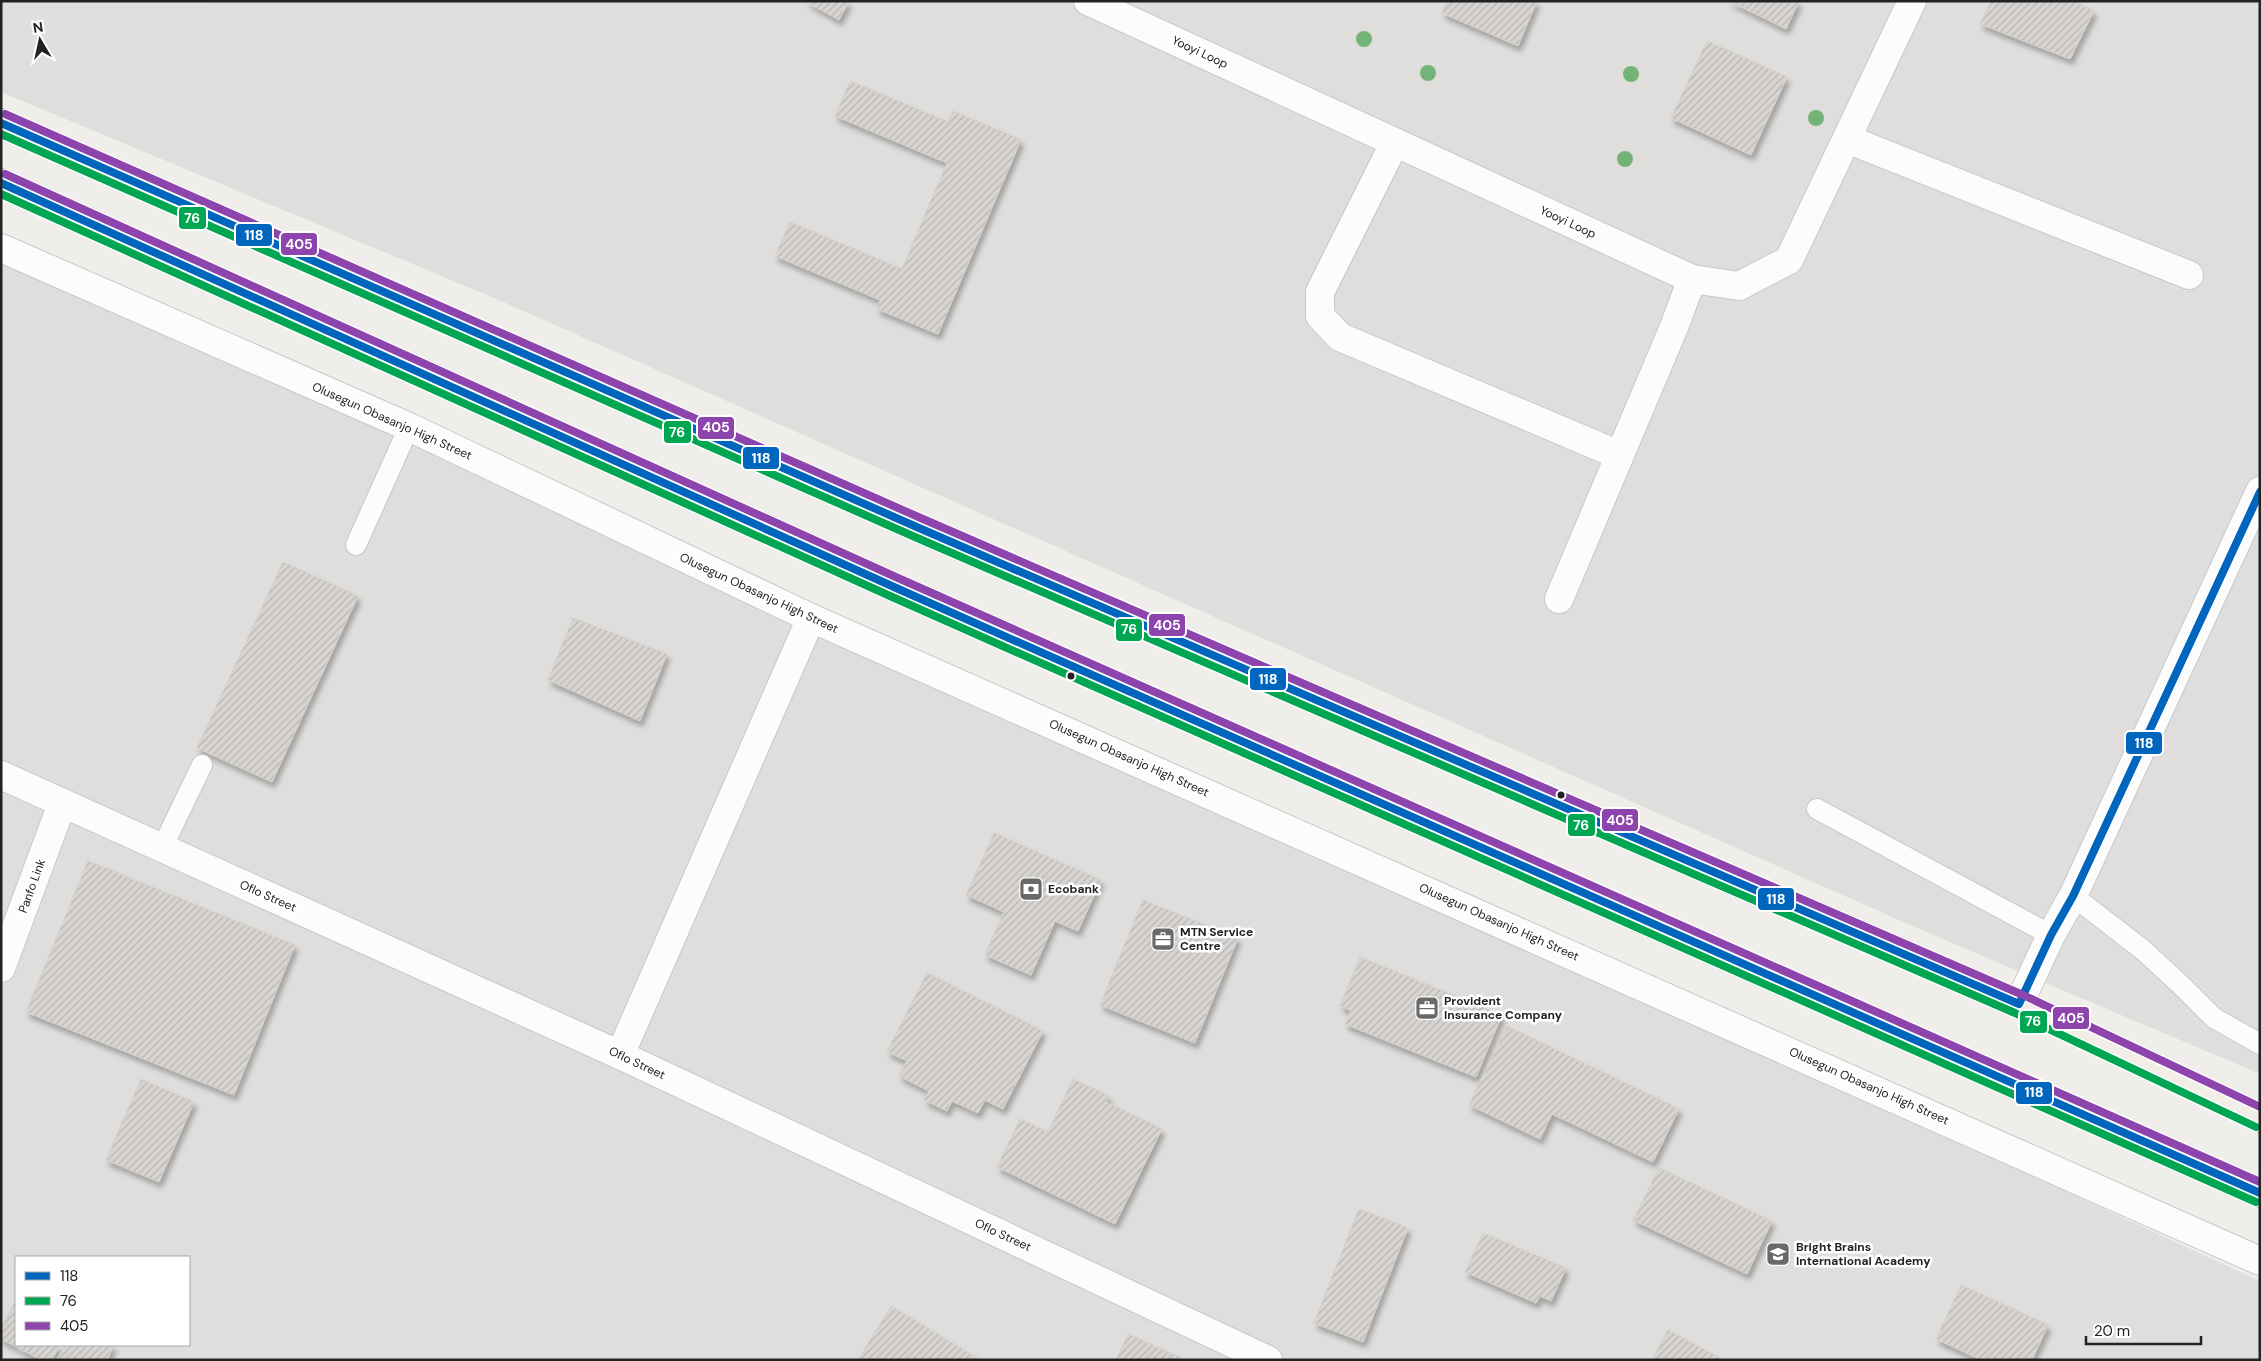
<svg xmlns="http://www.w3.org/2000/svg" width="2261" height="1361" viewBox="0 0 2261 1361" font-family="'DM Sans',sans-serif">
  <defs>
    <pattern id="building-hatch" width="6" height="6" patternUnits="userSpaceOnUse" patternTransform="scale(1.25)"><rect width="6" height="6" fill="#d7d4d2"/><path d="M-1 1l2-2M0 6l6-6M5 7l2-2" fill="none" stroke="#b8b6b4"/></pattern>
    <filter id="shadow"><feDropShadow dx="3" dy="5.5" stdDeviation="2.5" flood-color="#0004"/></filter>
  </defs>
  <rect width="100%" height="100%" fill="#f0eeeb"/>
  <g fill="#dfdedc" fill-rule="evenodd">
    <polygon points="1,1 2260,1 2260,1074 1933,935 494,298 1,92"/>
    <path d="M 1,239 L 2260,1281 L 2260,1360 L 1,1360 ZM 16,1257 L 189,1257 L 189,1345 L 16,1345 Z"/>
  </g>
  <polygon fill="#e0dfde" points="1,1 202,1 284,35 233,156 1,60"/>
  <g fill="url(#building-hatch)" stroke="#d3d0cc" filter="url(#shadow)">
    <polygon points="805,1 849,1 839,20"/>
    <polygon points="1447,1 1537,1 1518,46 1442,13"/>
    <polygon points="1729,1 1799,1 1786,29"/>
    <polygon points="1991,1 2073,1 2094,11 2070,59 1980,24"/>
    <polygon points="1707,41 1787,77 1751,155 1671,118"/>
    <polygon points="850,81 948,122 953,111 1021,140 938,334 877,309 880,300 775,256 790,222 902,269 947,163 835,116"/>
    <polygon points="283,562 358,596 272,782 197,748"/>
    <polygon points="573,618 667,654 640,721 548,680"/>
    <polygon points="994,833 1101,880 1078,931 1055,921 1031,975 985,955 1004,912 966,895"/>
    <polygon points="88,861 295,945 234,1095 26,1012"/>
    <polygon points="1143,900 1238,938 1195,1043 1100,1005"/>
    <polygon points="1360,957 1502,1015 1476,1077 1345,1024 1351,1011 1340,1006"/>
    <polygon points="927,973 1043,1031 1003,1109 985,1100 978,1113 952,1101 947,1111 924,1100 929,1091 899,1076 907,1061 887,1052"/>
    <polygon points="1507,1026 1679,1109 1653,1162 1552,1114 1540,1139 1469,1105"/>
    <polygon points="141,1079 194,1102 159,1182 106,1160"/>
    <polygon points="1073,1079 1109,1096 1106,1102 1162,1129 1115,1224 997,1167 1020,1119 1048,1132"/>
    <polygon points="1659,1168 1772,1221 1747,1274 1633,1220"/>
    <polygon points="1359,1209 1408,1228 1363,1342 1314,1323"/>
    <polygon points="1483,1233 1566,1268 1551,1301 1540,1296 1536,1303 1465,1272"/>
    <polygon points="1961,1285 2048,1325 2032,1360 1981,1360 1936,1339"/>
    <polygon points="16,1300 16,1345 60,1345 52,1360 41,1360 1,1339 1,1329"/>
    <polygon points="891,1306 974,1356 971,1360 858,1360"/>
    <polygon points="1668,1330 1724,1360 1652,1360"/>
    <polygon points="1128,1334 1186,1360 1116,1360"/>
    <polygon points="65,1345 114,1345 107,1360 57,1360"/>
  </g>
  <g fill="none" stroke-linecap="round" stroke-linejoin="round">
    <g stroke="#c9c8c7" stroke-width="22">
      <g id="service">
        <polyline points="356,545 409,427"/>
        <polyline points="1817,809 2051,935"/>
        <polyline points="162,848 202,765"/>
        <polyline points="2073,896 2143,950 2183,987 2214,1018 2260,1044"/>
      </g>
    </g>
    <g stroke="#c9c8c7" stroke-width="30">
      <g id="minor">
        <polyline points="1088,1 1692,279 1739,286 1789,260 1912,1"/>
        <polyline points="1847,139 2189,275"/>
        <polyline points="1395,142 1320,292 1320,316 1340,337 1619,455"/>
        <polyline points="1,248 409,427 811,618 2260,1261"/>
        <polyline points="1559,599 1674,327 1692,279"/>
        <polyline points="1,775 620,1055 1268,1360"/>
        <polyline points="1,968 62,804"/>
        <polyline points="2019,1004 2051,935 2073,896 2260,491"/>
        <polyline points="620,1055 811,618"/>
      </g>
    </g>
    <g stroke="#a79c86" stroke-width="30">
      <g id="primary">
        <polyline points="1,123 919,528 2019,1004 2260,1118"/>
        <polyline points="1,183 894,587 2260,1193"/>
      </g>
    </g>
    <use href="#service" stroke="#fdfcfc" stroke-width="20"/>
    <use href="#minor" stroke="#fdfcfc" stroke-width="28"/>
    <use href="#primary" stroke="#f3ede7" stroke-width="28"/>
    <g stroke="#fff" stroke-width="11">
      <g id="bus-1">
        <polyline points="1,123 919,528 2019,1004 2051,935 2073,896 2260,492"/>
        <polyline points="1,183 894,587 2260,1193"/>
      </g>
    </g>
    <g stroke="#fff" stroke-width="11">
      <g id="bus-2">
        <polyline points="1,134 915,537 2015,1013 2256,1127"/>
        <polyline points="1,194 890,596 2256,1202"/>
      </g>
    </g>
    <g stroke="#fff" stroke-width="11">
      <g id="bus-3">
        <polyline points="5,114 923,519 2023,995 2260,1107"/>
        <polyline points="5,174 898,578 2260,1182"/>
      </g>
    </g>
    <use href="#bus-1" stroke="#0065bd" stroke-width="8"/>
    <use href="#bus-2" stroke="#00a651" stroke-width="8"/>
    <use href="#bus-3" stroke="#8e44ad" stroke-width="8"/>
  </g>
  <g fill="#73b476">
    <circle cx="1364" cy="39" r="8"/>
    <circle cx="1428" cy="73" r="8"/>
    <circle cx="1631" cy="74" r="8"/>
    <circle cx="1816" cy="118" r="8"/>
    <circle cx="1625" cy="159" r="8"/>
  </g>
  <defs>
    <g id="bank-square" transform="scale(1.25)"><rect x="-9" y="-9" width="18" height="18" rx="4" fill="#6a6968" stroke="#fff"/><path d="M-6-4H6V4H-6ZM0-2.3a2.3 2.3 0 1 0 0 4.6a2.3 2.3 0 1 0 0-4.6Z" fill="#fff"/></g>
    <g id="office-square" transform="scale(1.25)"><rect x="-9" y="-9" width="18" height="18" rx="4" fill="#6a6968" stroke="#fff"/><path d="M-6-3h4V-5.5h4V-3h4V5H-6ZM-1-4.5V-3h2v-1.5ZM-6 0V1H6V0Z" fill="#fff"/></g>
    <g id="school-square" transform="scale(1.25)"><rect x="-9" y="-9" width="18" height="18" rx="4" fill="#6a6968" stroke="#fff"/><path d="M0-5L7-2L0 1L-7-2ZM-4 1L0 2.5L4 1V4Q0 6-4 4Z" fill="#fff"/></g>
  </defs>
  <g fill-rule="evenodd">
    <use href="#bank-square" x="1031" y="889"/>
    <use href="#office-square" x="1163" y="939"/>
    <use href="#office-square" x="1427" y="1008"/>
    <use href="#school-square" x="1778" y="1254"/>
  </g>
  <g fill="#222" stroke="#fff" stroke-width="2">
    <circle cx="1071" cy="676" r="4.5"/>
    <circle cx="1561" cy="795" r="4.5"/>
  </g>
  <g text-anchor="middle" dominant-baseline="central" stroke-width="5" stroke-linejoin="round" paint-order="stroke">
    <g font-size="12" fill="#222" stroke="#fff">
      <text transform="translate(1200 52) rotate(25)">Yooyi Loop</text>
      <text transform="translate(1568 222) rotate(25)">Yooyi Loop</text>
      <text transform="translate(392 421) rotate(24)">Olusegun Obasanjo High Street</text>
      <text transform="translate(759 593) rotate(25)">Olusegun Obasanjo High Street</text>
      <text transform="translate(1129 758) rotate(24)">Olusegun Obasanjo High Street</text>
      <text transform="translate(32 886) rotate(-70)">Panfo Link</text>
      <text transform="translate(268 896) rotate(24)">Oflo Street</text>
      <text transform="translate(1499 922) rotate(24)">Olusegun Obasanjo High Street</text>
      <text transform="translate(637 1063) rotate(25)">Oflo Street</text>
      <text transform="translate(1869 1086) rotate(24)">Olusegun Obasanjo High Street</text>
      <text transform="translate(1003 1235) rotate(25)">Oflo Street</text>
    </g>
    <g font-size="12" font-weight="bold" fill="#222" stroke="#fff" text-anchor="start">
      <text x="1048" y="889">Ecobank</text>
      <text x="1180" y="932">MTN Service<tspan x="1180" dy="14">Centre</tspan></text>
      <text x="1444" y="1001">Provident<tspan x="1444" dy="14">Insurance Company</tspan></text>
      <text x="1796" y="1247">Bright Brains<tspan x="1796" dy="14">International Academy</tspan></text>
    </g>
  </g>
  <g stroke="#fff" stroke-width="2">
    <rect x="178" y="206" width="29" height="24" rx="5" fill="#00a651"/>
    <rect x="235" y="223" width="38" height="24" rx="5" fill="#0065bd"/>
    <rect x="280" y="232" width="38" height="24" rx="5" fill="#8e44ad"/>
    <rect x="697" y="416" width="38" height="24" rx="5" fill="#8e44ad"/>
    <rect x="663" y="420" width="29" height="24" rx="5" fill="#00a651"/>
    <rect x="742" y="446" width="38" height="24" rx="5" fill="#0065bd"/>
    <rect x="1148" y="613" width="38" height="24" rx="5" fill="#8e44ad"/>
    <rect x="1115" y="618" width="28" height="24" rx="5" fill="#00a651"/>
    <rect x="1249" y="667" width="38" height="24" rx="5" fill="#0065bd"/>
    <rect x="2125" y="731" width="38" height="24" rx="5" fill="#0065bd"/>
    <rect x="1601" y="808" width="38" height="24" rx="5" fill="#8e44ad"/>
    <rect x="1567" y="813" width="29" height="24" rx="5" fill="#00a651"/>
    <rect x="1757" y="887" width="38" height="24" rx="5" fill="#0065bd"/>
    <rect x="2052" y="1006" width="38" height="24" rx="5" fill="#8e44ad"/>
    <rect x="2019" y="1010" width="29" height="24" rx="5" fill="#00a651"/>
    <rect x="2015" y="1081" width="38" height="24" rx="5" fill="#0065bd"/>
  </g>
  <g font-size="14" text-anchor="middle" font-weight="bold" fill="#fff">
    <text x="192" y="223">76</text>
    <text x="254" y="240">118</text>
    <text x="299" y="249">405</text>
    <text x="716" y="432">405</text>
    <text x="677" y="437">76</text>
    <text x="761" y="463">118</text>
    <text x="1167" y="630">405</text>
    <text x="1129" y="634">76</text>
    <text x="1268" y="684">118</text>
    <text x="2144" y="748">118</text>
    <text x="1620" y="825">405</text>
    <text x="1581" y="830">76</text>
    <text x="1776" y="904">118</text>
    <text x="2071" y="1023">405</text>
    <text x="2033" y="1026">76</text>
    <text x="2034" y="1097">118</text>
  </g>
  <rect width="2261" height="1361" fill="none" stroke="#222222" stroke-width="5"/>
  <rect x="15" y="1256" width="175" height="90" fill="#ffffff" stroke="#a7a7a7"/>
  <rect x="25" y="1272" width="25" height="8" fill="#0065bd" stroke="#a7a7a7"/>
  <text x="60" y="1281" font-size="15" fill="#222222">118</text>
  <rect x="25" y="1297" width="25" height="8" fill="#00a651" stroke="#a7a7a7"/>
  <text x="60" y="1306" font-size="15" fill="#222222">76</text>
  <rect x="25" y="1322" width="25" height="8" fill="#8e44ad" stroke="#a7a7a7"/>
  <text x="60" y="1331" font-size="15" fill="#222222">405</text>
  <g transform="translate(40 40) rotate(351)" stroke="#ffffff" stroke-width="4" paint-order="stroke">
  <path d="M0-4L9 19L0 12L-9 19Z" fill="#222222"/>
  <text y="-8" font-size="14" font-weight="bold" text-anchor="middle" fill="#222222">N</text>
  </g>
  <path d="M2086 1336v8h115v-8" fill="none" stroke="#222222" stroke-width="2.5"/>
  <text x="2094" y="1336" font-size="15" fill="#222222" stroke="#ffffff" stroke-width="4" paint-order="stroke">20 m</text>
</svg>
